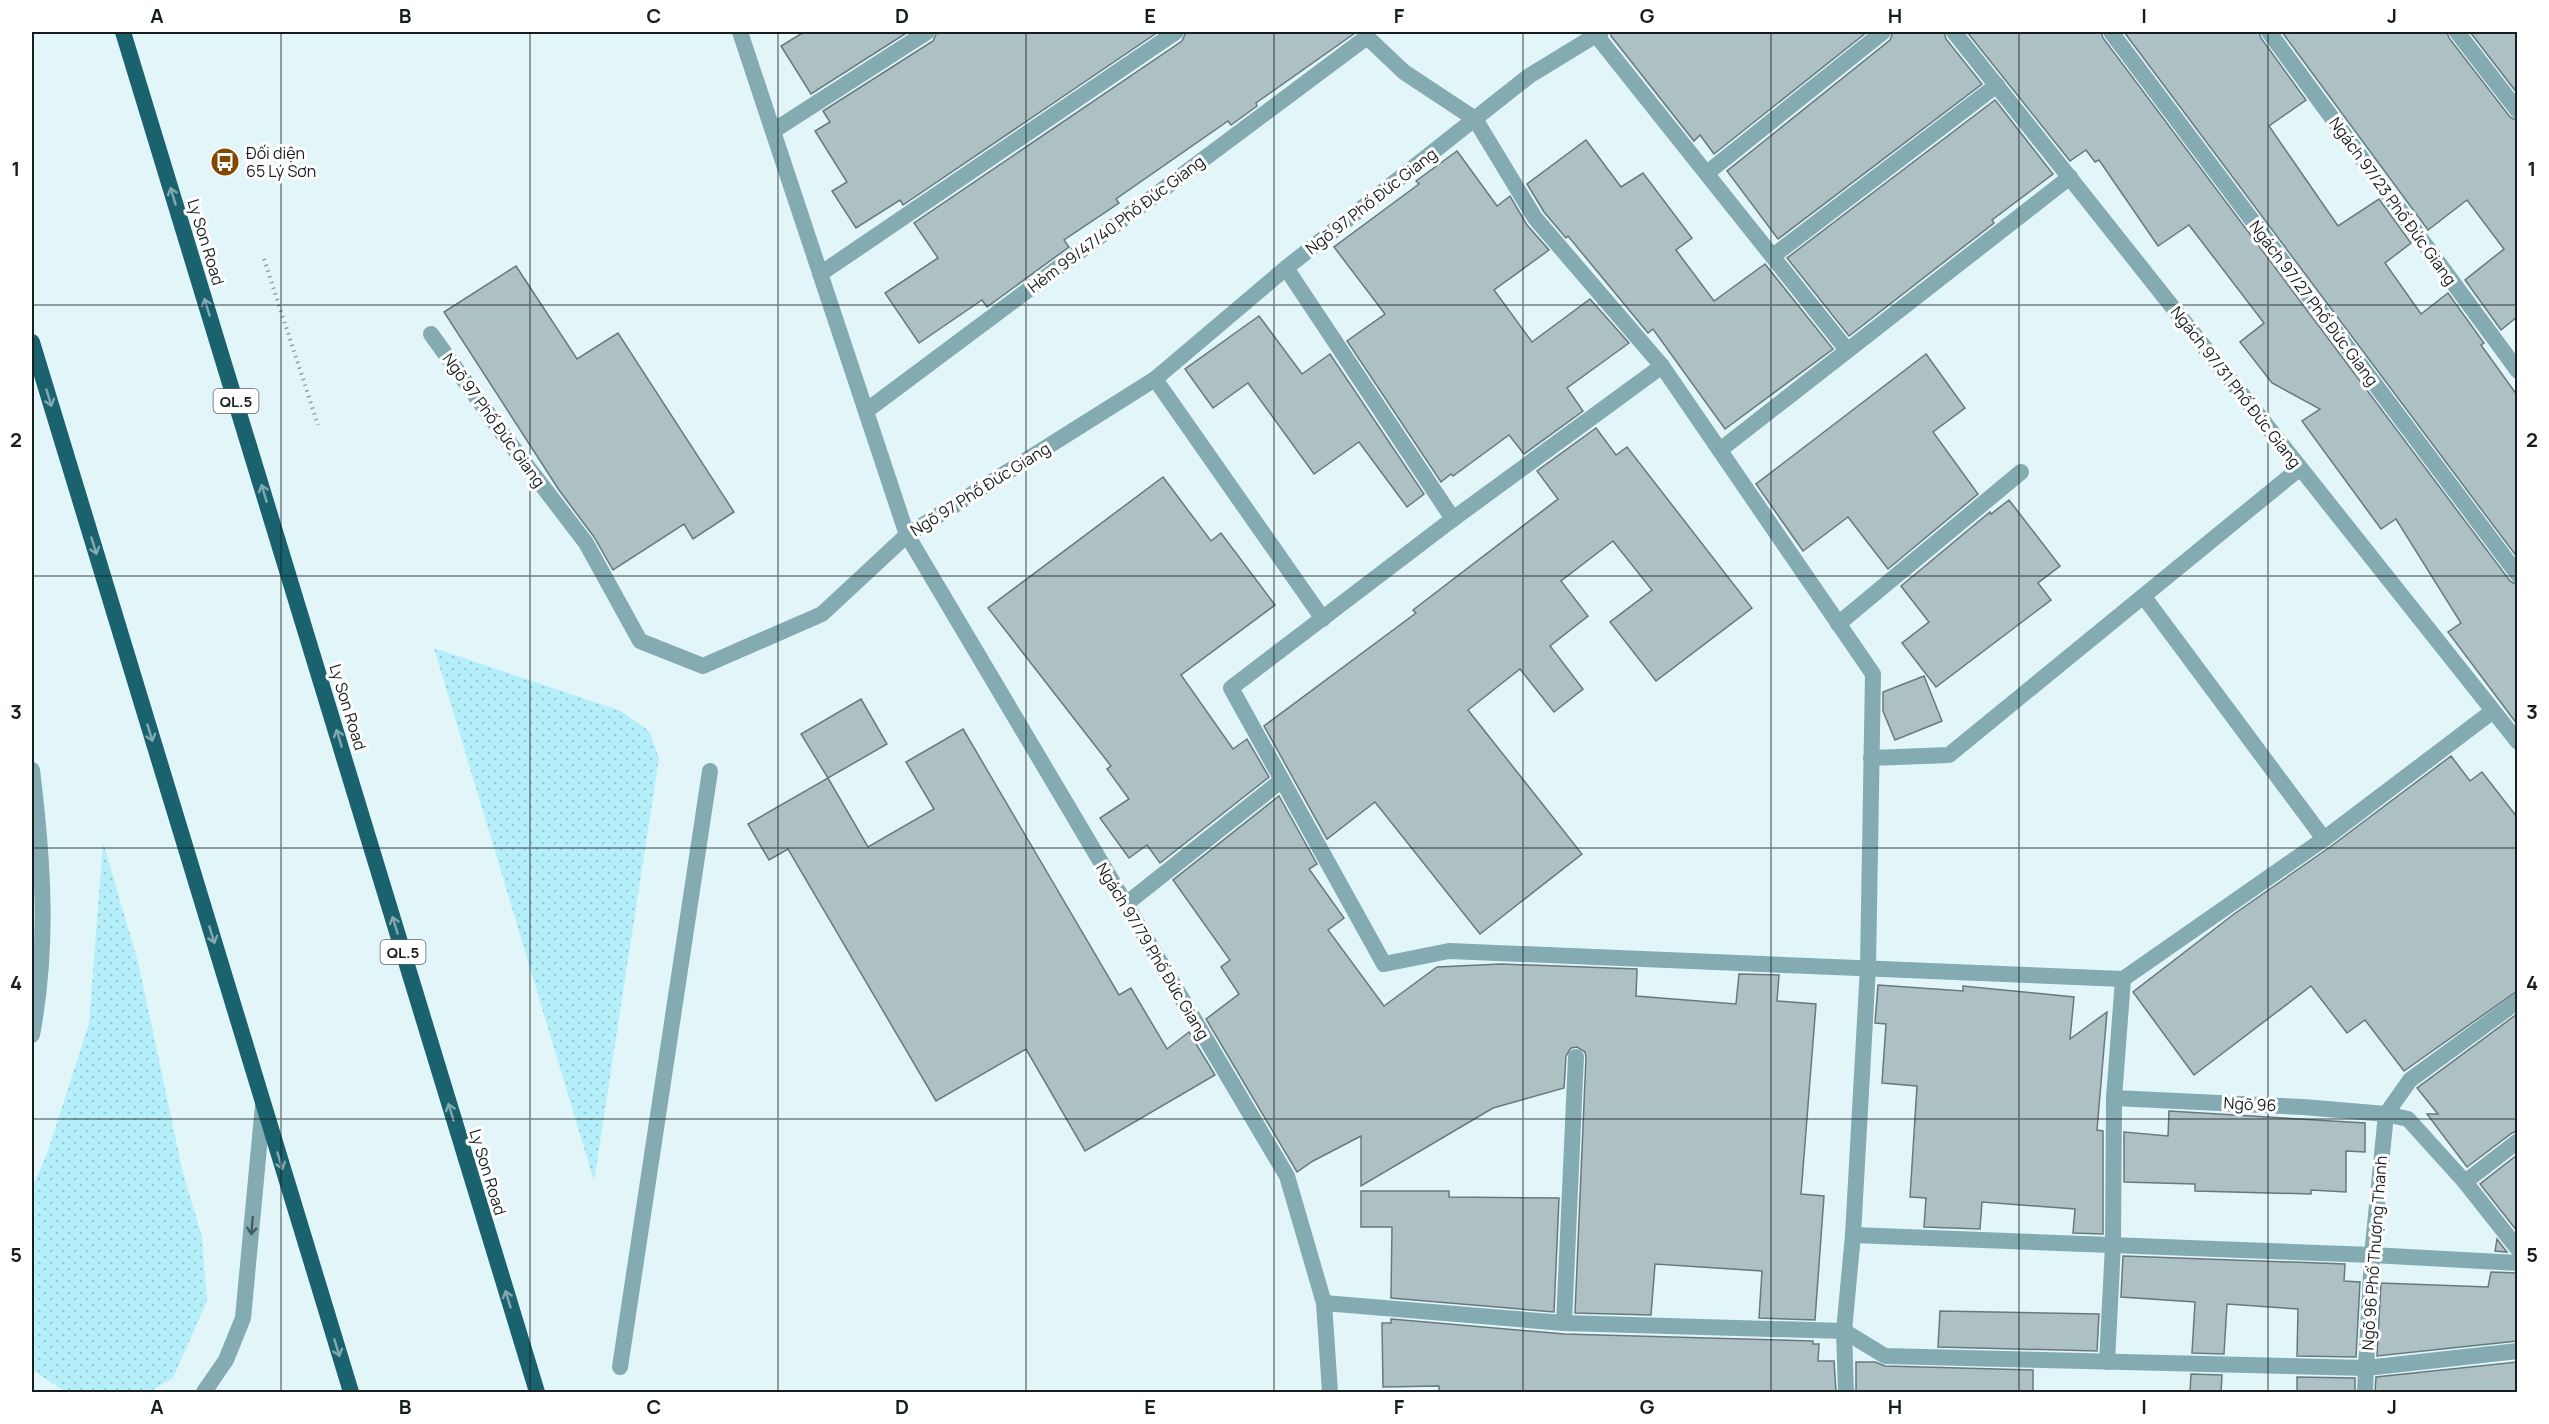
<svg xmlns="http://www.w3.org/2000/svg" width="2549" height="1424" viewBox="0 0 2549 1424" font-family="Manrope,sans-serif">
  <defs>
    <pattern id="grass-dots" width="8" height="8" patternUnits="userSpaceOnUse" patternTransform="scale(1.5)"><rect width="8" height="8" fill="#b5effa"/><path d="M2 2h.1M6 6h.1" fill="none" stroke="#9bccd6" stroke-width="1.8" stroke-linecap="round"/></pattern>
  </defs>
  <rect width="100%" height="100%" fill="#e2f6fa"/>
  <g fill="url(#grass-dots)">
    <polygon points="434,648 621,711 649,731 659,758 594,1181"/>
    <polygon points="103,842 139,966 183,1173 202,1237 207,1301 173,1378 149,1392 66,1392 32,1370 32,1188 48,1151 89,1023"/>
  </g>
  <g fill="#adc0c4" stroke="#67797c" stroke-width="1.5">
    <polygon points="804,32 908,32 811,94 781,46"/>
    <polygon points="937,32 1158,32 903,205 900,200 856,228 832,191 847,182 815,131 830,122 823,111 933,41"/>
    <polygon points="1186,32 1355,33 1256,103 1257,106 1231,125 1228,121 1116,199 1119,203 1064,240 1069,247 987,307 982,300 919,343 885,293 938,258 914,223 1182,41"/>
    <polygon points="1611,32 1867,32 1714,154 1700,135 1694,141 1611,36"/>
    <polygon points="1893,32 1944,32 1946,39 1982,84 1778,239 1727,171 1890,40"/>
    <polygon points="1967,32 2101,32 2103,38 2510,581 2517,585 2517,724 2448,632 2461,623 2396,519 2381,529 2302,421 2320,409 2272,383 2240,342 2264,323 2189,225 2158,246 2099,160 2095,162 2086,150 2070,161"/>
    <polygon points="2124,32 2259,32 2261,38 2306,100 2269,126 2338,226 2379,199 2411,243 2385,263 2421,314 2448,293 2484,343 2481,345 2517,395 2517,557"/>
    <polygon points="2282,32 2447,32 2449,38 2510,117 2517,121 2517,317 2501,330 2465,280 2504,249 2467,200 2428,230"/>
    <polygon points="2470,32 2517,32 2517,93"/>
    <polygon points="1995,100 2053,174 1992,220 1994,223 1849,336 1787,258"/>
    <polygon points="1586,140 1621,187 1643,173 1692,238 1676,250 1714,301 1765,264 1833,349 1725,429 1653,329 1648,333 1568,236 1566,238 1544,212 1527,184"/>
    <polygon points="1457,151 1497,206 1510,196 1527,225 1549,250 1494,290 1532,342 1590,299 1629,343 1567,388 1583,411 1524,454 1509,435 1453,476 1451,474 1441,482 1347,341 1385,314 1334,247 1419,184 1416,181"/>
    <polygon points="516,266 577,359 618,333 734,512 693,539 684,524 613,570 594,537 559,490 444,312"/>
    <polygon points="1259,316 1302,374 1330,354 1424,494 1407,507 1359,442 1314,474 1248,383 1213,408 1185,369"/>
    <polygon points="1926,354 1965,408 1933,432 1978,494 1888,569 1848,517 1803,551 1756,484"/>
    <polygon points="1596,428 1616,455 1627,447 1752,608 1656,681 1610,622 1652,590 1613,541 1561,581 1588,616 1550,646 1583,689 1554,712 1520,669 1468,710 1582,854 1480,934 1375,802 1327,839 1264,726 1416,613 1413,610 1558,499 1537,471"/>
    <polygon points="1163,477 1211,541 1221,533 1275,605 1181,675 1233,749 1247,739 1269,777 1160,863 1147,845 1129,858 1100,818 1129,799 1107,769 1111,766 988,608"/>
    <polygon points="2009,500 2060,566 2038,583 2051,600 1936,687 1902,643 1929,622 1901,586 1990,512 1991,514"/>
    <polygon points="1924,676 1942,721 1895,740 1883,711 1883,692"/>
    <polygon points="861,699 887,744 828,778 801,734"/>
    <polygon points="963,729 1119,995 1131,988 1167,1049 1189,1032 1215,1075 1085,1151 1026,1049 936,1101 788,849 769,860 748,824 828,778 868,847 934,809 906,762"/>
    <polygon points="2451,756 2470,781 2482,772 2517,817 2517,991 2404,1071 2365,1020 2347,1033 2311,986 2194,1075 2133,992 2234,914 2330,847"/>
    <polygon points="1279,796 1317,864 1309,869 1344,918 1328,930 1384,1006 1437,967 1501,964 1637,969 1636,996 1736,1004 1739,974 1779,975 1777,1001 1816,1004 1801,1194 1824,1196 1815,1320 1759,1318 1762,1271 1655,1264 1651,1315 1575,1313 1586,1057 1585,1052 1577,1047 1571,1048 1566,1056 1564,1088 1493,1108 1361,1186 1361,1136 1313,1161 1297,1172 1206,1019 1239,994 1221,967 1230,960 1173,880"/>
    <polygon points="1878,985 1963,991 1963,986 2074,997 2070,1039 2107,1012 2097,1130 2103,1131 2103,1234 2073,1233 2075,1209 1982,1202 1980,1229 1924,1227 1926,1198 1910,1197 1917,1086 1882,1083 1886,1024 1875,1023"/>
    <polygon points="2517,1014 2517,1131 2512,1133 2467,1167 2427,1114 2438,1114 2417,1088"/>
    <polygon points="2169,1111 2365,1123 2365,1152 2346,1151 2346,1192 2311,1190 2311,1194 2195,1191 2195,1184 2124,1182 2124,1132 2168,1136"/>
    <polygon points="2517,1155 2517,1231 2480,1184"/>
    <polygon points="1361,1191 1449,1191 1449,1197 1559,1198 1554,1312 1391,1298 1392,1227 1361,1227"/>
    <polygon points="2497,1239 2507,1252 2495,1251"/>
    <polygon points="2123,1256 2345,1264 2344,1281 2360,1282 2356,1357 2297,1356 2298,1309 2227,1304 2224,1354 2192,1353 2195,1302 2121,1297"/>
    <polygon points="2491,1272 2517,1273 2517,1341 2377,1356 2381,1283 2488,1287"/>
    <polygon points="1940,1311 2099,1314 2097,1351 1938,1347"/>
    <polygon points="1391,1319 1564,1334 1813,1341 1813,1344 1819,1344 1818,1361 1834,1361 1836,1392 1439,1392 1439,1386 1383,1387 1382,1323 1391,1323"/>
    <polygon points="1856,1362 1875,1362 1885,1366 2033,1370 2033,1392 1856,1392"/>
    <polygon points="2517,1362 2517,1392 2375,1392 2376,1377"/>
    <polygon points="2191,1374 2222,1375 2221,1392 2190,1392"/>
    <polygon points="2297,1377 2355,1378 2355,1392 2297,1392"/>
  </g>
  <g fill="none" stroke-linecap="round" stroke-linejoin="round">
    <polyline stroke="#92a1a4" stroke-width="4" stroke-dasharray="1.5 4.5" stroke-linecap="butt" points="264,259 318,425"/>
    <g stroke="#84abb2" stroke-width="16">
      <polyline points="1954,32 2518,742"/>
      <polyline points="2111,32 2518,575"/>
      <polyline points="2269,32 2518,371"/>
      <polyline points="2457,32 2518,111"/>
      <polyline points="2465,1182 2518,1141"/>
      <polyline points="2372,1255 2386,1114 2410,1080 2518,1001"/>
      <polyline points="2365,1392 2366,1368 2518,1351"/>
    </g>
    <g stroke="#84abb2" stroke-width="16">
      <polyline points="740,32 907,535 1287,1176 1324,1303 1330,1392"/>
      <polyline points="1365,32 1367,37 1404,72 1475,119 1535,218 1662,366 1873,674 1868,967 1853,1235 1844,1331 1846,1392"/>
      <polyline points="1596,35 1847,350"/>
      <polyline points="773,131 927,32"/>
      <polyline points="1707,173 1883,32"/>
      <polyline points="1773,256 1997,85"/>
      <polyline points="1286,268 1453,519"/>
      <polyline points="820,274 1176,32"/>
      <polyline points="431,334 505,437 586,543 640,641 703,666 822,614 907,535 1155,379 1286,268 1529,76 1601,32"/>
      <polyline points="1662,366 1453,519 1231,688 1384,964 1449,951 2123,979 2114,1098 2113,1245 2107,1362"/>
      <polyline points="1155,379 1323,619"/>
      <polyline points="866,411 1367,37"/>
      <polyline points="1720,450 2070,177"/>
      <polyline points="2144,597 2324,839"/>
      <polyline points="1838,624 2021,472"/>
      <polyline points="1871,758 1949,755 2300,468"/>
      <polyline points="1126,904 1282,780"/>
      <polyline points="2123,979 2324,839 2493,711"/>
      <polyline points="2114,1098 2303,1107 2386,1114 2408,1119 2465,1182 2518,1249"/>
      <polyline points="1853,1235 2372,1255 2518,1263"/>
      <polyline points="1324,1303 1564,1323 1844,1331 1885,1356 2366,1368 2372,1255"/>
      <polyline points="1564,1323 1576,1057"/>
      <polyline points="620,1367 710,771"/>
    </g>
    <g stroke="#84abb2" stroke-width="16">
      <path d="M 32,770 C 43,859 49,946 32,1035"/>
      <polyline points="204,1392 226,1360 243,1318 263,1105"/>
    </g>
    <g stroke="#1a626e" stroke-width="16">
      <polyline points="123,32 537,1392"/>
      <polyline points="32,342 351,1392"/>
    </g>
  </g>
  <defs><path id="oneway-shaft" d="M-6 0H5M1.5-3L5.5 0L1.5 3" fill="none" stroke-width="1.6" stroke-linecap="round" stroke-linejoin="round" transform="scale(1.5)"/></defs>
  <g stroke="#81a9af">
    <use href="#oneway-shaft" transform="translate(173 196) rotate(-107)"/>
    <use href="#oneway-shaft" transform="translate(207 307) rotate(-107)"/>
    <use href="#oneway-shaft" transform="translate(49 398) rotate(73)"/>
    <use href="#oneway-shaft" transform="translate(264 493) rotate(-107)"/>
    <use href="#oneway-shaft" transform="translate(94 546) rotate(73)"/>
    <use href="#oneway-shaft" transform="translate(150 733) rotate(73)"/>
    <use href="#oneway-shaft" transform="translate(339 738) rotate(-107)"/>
    <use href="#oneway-shaft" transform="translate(395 925) rotate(-107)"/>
    <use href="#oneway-shaft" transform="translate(212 935) rotate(73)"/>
    <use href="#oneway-shaft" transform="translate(451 1112) rotate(-107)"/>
    <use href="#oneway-shaft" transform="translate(280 1161) rotate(73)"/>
    <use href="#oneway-shaft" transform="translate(508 1299) rotate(-107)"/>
    <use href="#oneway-shaft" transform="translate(337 1348) rotate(73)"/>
  </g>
  <use stroke="#485d62" href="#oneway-shaft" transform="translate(252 1226) rotate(95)"/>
  <path fill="none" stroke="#171e20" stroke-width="1.5" stroke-opacity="0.55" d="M 281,32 L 281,1392M 530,32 L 530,1392M 778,32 L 778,1392M 1026,32 L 1026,1392M 1274,32 L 1274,1392M 1523,32 L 1523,1392M 1771,32 L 1771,1392M 2019,32 L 2019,1392M 2268,32 L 2268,1392M 32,305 L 2518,305M 32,576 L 2518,576M 32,848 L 2518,848M 32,1119 L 2518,1119"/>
  <defs>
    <g id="bus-disc" transform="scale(1.5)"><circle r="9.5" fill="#834700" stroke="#fff"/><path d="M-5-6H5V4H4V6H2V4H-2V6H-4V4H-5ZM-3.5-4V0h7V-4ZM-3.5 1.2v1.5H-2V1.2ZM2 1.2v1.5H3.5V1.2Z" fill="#fff"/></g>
  </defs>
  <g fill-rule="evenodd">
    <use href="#bus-disc" x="225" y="162"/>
  </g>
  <g text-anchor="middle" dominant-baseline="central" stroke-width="6" stroke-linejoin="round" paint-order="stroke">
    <g fill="#fff" stroke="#5d6263" stroke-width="1.5">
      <rect x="213.5" y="389" width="45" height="24" rx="4.5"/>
      <rect x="380.5" y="940" width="45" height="24" rx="4.5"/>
    </g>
    <g font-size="15" font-weight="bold" fill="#171e20">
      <text x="236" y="401">QL.5</text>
      <text x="403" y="952">QL.5</text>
    </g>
    <g font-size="16" fill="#171e20" stroke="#fff" text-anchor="start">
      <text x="246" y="153">Đối diện<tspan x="246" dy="18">65 Lý Sơn</tspan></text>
    </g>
    <g font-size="16" fill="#171e20" stroke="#fff">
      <text transform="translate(1371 201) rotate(-38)">Ngõ 97 Phố Đức Giang</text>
      <text transform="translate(2393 201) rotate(54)">Ngách 97/23 Phố Đức Giang</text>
      <text transform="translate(1116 224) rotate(-37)">Hẻm 99/47/40 Phố Đức Giang</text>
      <text transform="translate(206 242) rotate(73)">Ly Son Road</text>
      <text transform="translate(2314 303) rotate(53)">Ngách 97/27 Phố Đức Giang</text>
      <text transform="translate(2236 387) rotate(52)">Ngách 97/31 Phố Đức Giang</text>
      <text transform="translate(494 420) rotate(54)">Ngõ 97 Phố Đức Giang</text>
      <text transform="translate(980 489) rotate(-32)">Ngõ 97 Phố Đức Giang</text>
      <text transform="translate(348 707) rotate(73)">Ly Son Road</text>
      <text transform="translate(1153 951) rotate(59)">Ngách 97/79 Phố Đức Giang</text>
      <text transform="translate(2250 1104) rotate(3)">Ngõ 96</text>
      <text transform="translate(488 1172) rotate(73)">Ly Son Road</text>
      <text transform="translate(2374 1253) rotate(-86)">Ngõ 96 Phố Thượng Thanh</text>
    </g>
  </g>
  <rect width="2549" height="1424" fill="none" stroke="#ffffff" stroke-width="66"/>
  <rect x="33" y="33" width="2483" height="1358" fill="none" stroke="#171e20" stroke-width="2"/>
  <g font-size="20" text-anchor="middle" font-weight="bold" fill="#171e20">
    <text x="157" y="23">A</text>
    <text x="405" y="23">B</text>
    <text x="654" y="23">C</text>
    <text x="902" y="23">D</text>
    <text x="1150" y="23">E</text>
    <text x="1399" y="23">F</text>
    <text x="1647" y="23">G</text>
    <text x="1895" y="23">H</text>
    <text x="2144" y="23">I</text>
    <text x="2392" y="23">J</text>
    <text x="16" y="176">1</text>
    <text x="2532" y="176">1</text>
    <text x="16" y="447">2</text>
    <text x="2532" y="447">2</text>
    <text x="16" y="719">3</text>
    <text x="2532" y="719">3</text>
    <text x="16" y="990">4</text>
    <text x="2532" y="990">4</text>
    <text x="16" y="1262">5</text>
    <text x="2532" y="1262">5</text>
    <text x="157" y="1414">A</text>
    <text x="405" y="1414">B</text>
    <text x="654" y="1414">C</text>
    <text x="902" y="1414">D</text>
    <text x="1150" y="1414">E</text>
    <text x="1399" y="1414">F</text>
    <text x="1647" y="1414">G</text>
    <text x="1895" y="1414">H</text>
    <text x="2144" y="1414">I</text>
    <text x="2392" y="1414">J</text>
  </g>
</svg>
